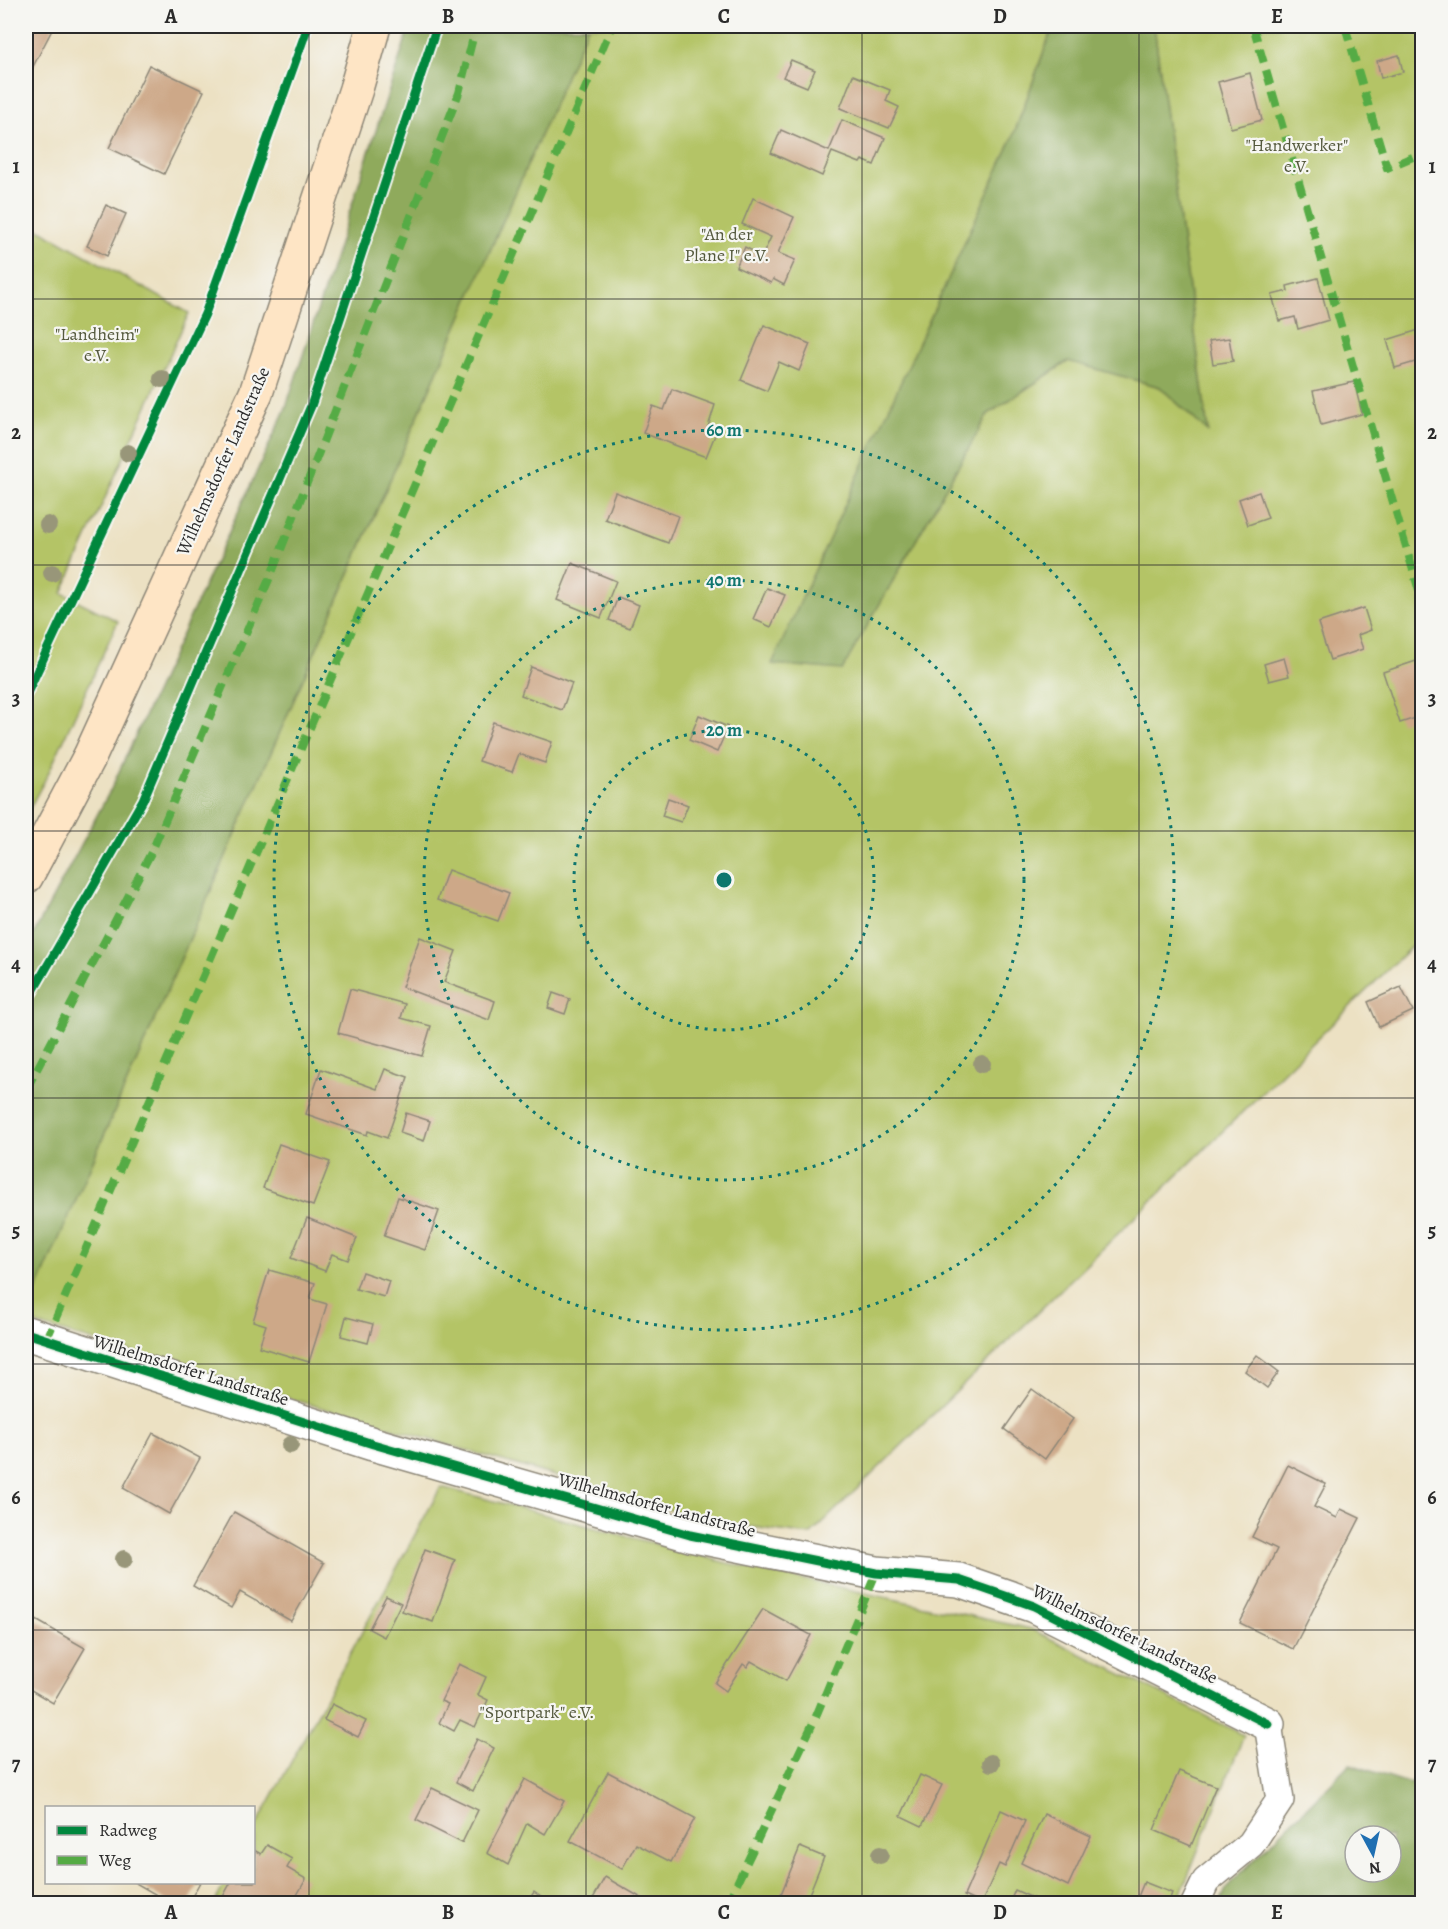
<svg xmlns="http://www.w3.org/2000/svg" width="1448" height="1929" viewBox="0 0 1448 1929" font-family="Alegreya,serif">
  <rect width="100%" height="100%" fill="#f6f6f2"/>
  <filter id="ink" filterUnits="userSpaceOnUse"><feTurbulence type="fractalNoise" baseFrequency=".0167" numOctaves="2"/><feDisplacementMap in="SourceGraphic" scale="12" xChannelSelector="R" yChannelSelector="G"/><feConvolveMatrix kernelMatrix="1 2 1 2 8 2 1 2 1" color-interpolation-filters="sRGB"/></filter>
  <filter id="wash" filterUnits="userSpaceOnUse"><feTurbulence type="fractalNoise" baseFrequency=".008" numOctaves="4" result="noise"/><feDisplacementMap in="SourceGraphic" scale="24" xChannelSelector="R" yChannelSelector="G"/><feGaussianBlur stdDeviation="1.35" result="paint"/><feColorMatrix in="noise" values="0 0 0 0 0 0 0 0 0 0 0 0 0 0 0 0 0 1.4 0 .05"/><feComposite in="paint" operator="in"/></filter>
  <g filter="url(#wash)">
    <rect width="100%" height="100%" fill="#ece1c3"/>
    <g fill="#b4c466" stroke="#707848" stroke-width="1.5">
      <polygon points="588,26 1053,26 1013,137 842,670 988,414 1069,361 1160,387 1208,431 1154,26 1422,26 1422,942 1412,946 810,1535 708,1521 26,1321 26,1314"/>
      <polygon points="26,222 189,313 62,593 118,621 48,774 26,815"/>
      <polygon points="441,1487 727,1563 1031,1629 1244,1735 1177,1903 214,1904 225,1883 254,1882 254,1830"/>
    </g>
    <g fill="#8faa5b" stroke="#5d6a43" stroke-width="1.5" fill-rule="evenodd">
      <polygon points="410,26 588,26 26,1314 26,948 111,789 285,410"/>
      <polygon points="1053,26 1154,26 1208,432 1160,387 1068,361 988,414 842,670 772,664 1013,137"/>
      <path d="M 1350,1764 L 1411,1784 L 1422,1773 L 1422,1903 L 1220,1903 L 1227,1887 ZM 1355,1836 L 1391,1836 L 1391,1872 L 1355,1872 Z"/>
    </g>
    <g id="blocks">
      <g fill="#cda888">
        <polygon points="26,26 54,26 26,80"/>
        <polygon points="1399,55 1403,72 1381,78 1377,61"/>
        <polygon points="791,60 815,70 807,87 783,77"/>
        <polygon points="149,65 204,91 164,174 109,148"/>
        <polygon points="1250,73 1262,120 1231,128 1218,82"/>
        <polygon points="853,75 890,90 886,101 899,107 889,128 840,108"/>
        <polygon points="842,120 885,138 874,165 862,160 860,163 832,152 822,176 771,153 781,130 829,151"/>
        <polygon points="753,198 794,217 778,253 795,260 784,285 773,279 771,283 736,267 745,247 762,256 771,237 742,224"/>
        <polygon points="106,205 126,214 107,256 87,246"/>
        <polygon points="1318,278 1329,320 1298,329 1295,317 1279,321 1272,295 1288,291 1287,286"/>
        <polygon points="764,325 810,344 799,371 779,362 767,391 741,380"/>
        <polygon points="1422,329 1422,360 1395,368 1387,340"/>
        <polygon points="1229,338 1233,361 1213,364 1209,341"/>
        <polygon points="1354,382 1362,414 1321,425 1313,391"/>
        <polygon points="672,389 715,405 708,427 717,430 706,457 643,433 653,406 664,410"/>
        <polygon points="615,492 678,516 668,543 605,519"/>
        <polygon points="1259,492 1268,518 1248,525 1239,499"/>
        <polygon points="572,563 616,581 601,618 557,600"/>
        <polygon points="767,588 785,595 771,627 753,619"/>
        <polygon points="26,595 33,599 26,613"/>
        <polygon points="618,597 639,605 630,628 609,620"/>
        <polygon points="1364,608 1371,630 1358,635 1363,649 1330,660 1318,623"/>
        <polygon points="1284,658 1289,676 1269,681 1264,664"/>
        <polygon points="1422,659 1422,716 1400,723 1383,672"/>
        <polygon points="531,667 572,683 562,710 521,695"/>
        <polygon points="699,715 728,727 717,752 689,740"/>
        <polygon points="493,722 552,742 545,763 519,754 512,772 479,761"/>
        <polygon points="668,798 688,805 681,822 662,816"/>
        <polygon points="448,870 509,893 498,921 437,900"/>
        <polygon points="420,937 456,951 444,982 495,1001 489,1020 402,987"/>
        <polygon points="1401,987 1413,1011 1379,1027 1368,1002"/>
        <polygon points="350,989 405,1004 401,1018 431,1026 422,1056 338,1033"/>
        <polygon points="553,993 570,999 565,1014 548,1008"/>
        <polygon points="321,1069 377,1089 385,1069 408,1077 387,1138 368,1131 367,1135 306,1114"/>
        <polygon points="406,1113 430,1121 424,1141 400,1133"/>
        <polygon points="279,1144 330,1162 313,1206 263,1188"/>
        <polygon points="398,1197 439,1211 425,1250 384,1236"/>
        <polygon points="307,1218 357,1238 348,1260 332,1254 325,1271 291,1258"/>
        <polygon points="269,1270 315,1283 310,1299 327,1304 309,1362 259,1347 266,1325 253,1321"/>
        <polygon points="362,1272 389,1281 384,1297 356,1289"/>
        <polygon points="346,1317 373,1324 368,1343 341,1336"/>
        <polygon points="1257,1355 1279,1372 1267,1388 1245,1371"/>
        <polygon points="1032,1389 1073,1419 1045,1459 1004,1429"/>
        <polygon points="153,1433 200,1458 169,1514 123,1488"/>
        <polygon points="1288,1465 1326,1484 1314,1507 1337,1518 1341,1509 1360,1518 1293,1649 1240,1623 1277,1549 1252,1537"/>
        <polygon points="234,1512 324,1563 291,1621 240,1592 231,1608 193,1586"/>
        <polygon points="425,1549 455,1560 433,1622 402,1611"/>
        <polygon points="386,1596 401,1603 384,1637 369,1629"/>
        <polygon points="763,1609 811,1635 786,1681 751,1661 747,1667 743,1664 726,1691 715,1683"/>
        <polygon points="29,1616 85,1648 53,1703 26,1687 26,1622"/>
        <polygon points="459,1664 486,1677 478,1695 488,1700 475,1727 460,1720 454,1731 439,1723 448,1704 441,1701"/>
        <polygon points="332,1704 366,1721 358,1737 324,1720"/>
        <polygon points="477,1739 494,1748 473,1791 456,1782"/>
        <polygon points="1179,1771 1216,1786 1191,1846 1154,1830"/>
        <polygon points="608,1772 695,1818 671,1862 636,1844 622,1869 570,1841"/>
        <polygon points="920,1775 942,1785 922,1826 901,1816"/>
        <polygon points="525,1779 564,1801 545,1834 527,1823 508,1865 487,1853"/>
        <polygon points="432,1788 478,1810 462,1843 416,1820"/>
        <polygon points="1001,1810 1025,1821 1005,1867 999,1864 981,1904 964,1896"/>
        <polygon points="1044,1814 1091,1836 1068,1886 1021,1863"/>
        <polygon points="267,1845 292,1859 287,1868 306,1879 292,1904 219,1904 231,1882 254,1882 254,1850 261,1854"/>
        <polygon points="800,1847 824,1857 805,1904 777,1904"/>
        <polygon points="605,1877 652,1904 590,1904"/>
        <polygon points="134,1882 200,1882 188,1904 172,1904"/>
        <polygon points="1144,1882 1172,1893 1168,1904 1135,1904"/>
        <polygon points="1015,1890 1037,1900 1036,1904 1009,1904"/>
        <polygon points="534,1892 551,1904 526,1904"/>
      </g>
    </g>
  </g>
  <g filter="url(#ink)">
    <use href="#blocks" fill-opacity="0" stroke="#8c8677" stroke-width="1.5"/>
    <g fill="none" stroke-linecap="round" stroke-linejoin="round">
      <g stroke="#8c8677" stroke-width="30">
        <polyline id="lane" points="1195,1904 1206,1881 1251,1844 1280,1800 1268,1724"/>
      </g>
      <g stroke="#8c8677" stroke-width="36">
        <polyline id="street" points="26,1333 373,1444 690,1535 876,1573 959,1580 1034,1606 1268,1724"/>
      </g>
      <g stroke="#8c8677" stroke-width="36">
        <polyline id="secondary" points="26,877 90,756 256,393 356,89 374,26"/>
      </g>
      <use href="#lane" stroke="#fff" stroke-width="27"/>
      <use href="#street" stroke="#fff" stroke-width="33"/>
      <use href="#secondary" stroke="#fee5c5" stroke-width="33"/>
      <g stroke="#54ab44" stroke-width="8" stroke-dasharray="15 8" stroke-linecap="butt">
        <polyline points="1253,26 1422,601"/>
        <polyline points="1345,26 1387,168 1422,153"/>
        <polyline points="26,1090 152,851 273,570 459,93 476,26"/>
        <polyline points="46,1341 612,26"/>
        <polyline points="727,1904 814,1721 876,1573"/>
      </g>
      <g stroke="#f6f6f2" stroke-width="13">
        <g id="cycleway">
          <polyline points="26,695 205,314 308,26"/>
          <polyline points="26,1003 143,800 311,406 437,26"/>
          <polyline points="26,1333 373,1444 690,1535 876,1573 959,1580 1034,1606 1268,1724"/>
        </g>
      </g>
      <use href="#cycleway" stroke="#00873e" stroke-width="9"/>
    </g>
    <g fill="#989679">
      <circle cx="162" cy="379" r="9"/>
      <circle cx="128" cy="453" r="9"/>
      <circle cx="48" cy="525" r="9"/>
      <circle cx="52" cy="573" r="9"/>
      <circle cx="982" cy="1064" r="9"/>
      <circle cx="290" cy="1445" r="9"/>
      <circle cx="124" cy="1559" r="9"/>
      <circle cx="991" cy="1763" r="9"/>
      <circle cx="880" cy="1855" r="9"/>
    </g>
  </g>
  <path fill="none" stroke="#2b2b2b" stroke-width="1.5" stroke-opacity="0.55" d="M 309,26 L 309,1904M 586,26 L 586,1904M 862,26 L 862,1904M 1139,26 L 1139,1904M 26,299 L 1422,299M 26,565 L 1422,565M 26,831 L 1422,831M 26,1098 L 1422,1098M 26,1364 L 1422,1364M 26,1630 L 1422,1630"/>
  <g fill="none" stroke="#0f766e" stroke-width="3" stroke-dasharray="3 6">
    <circle cx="724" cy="880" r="150"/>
    <circle cx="724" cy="880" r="300"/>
    <circle cx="724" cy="880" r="450"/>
  </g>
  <g text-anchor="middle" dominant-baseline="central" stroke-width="4.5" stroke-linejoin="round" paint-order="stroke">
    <g font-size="18" fill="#54593d" stroke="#f6f6f2">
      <text x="1297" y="145">"Handwerker"<tspan x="1297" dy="21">e.V.</tspan></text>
      <text x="727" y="234">"An der<tspan x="727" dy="21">Plane I" e.V.</tspan></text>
      <text x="97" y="334">"Landheim"<tspan x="97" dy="21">e.V.</tspan></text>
      <text x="537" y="1712">"Sportpark" e.V.</text>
    </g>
    <g font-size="18" fill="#2b2b2b" stroke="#f6f6f2">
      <text transform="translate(223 461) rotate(-66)">Wilhelmsdorfer Landstraße</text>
      <text transform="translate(191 1370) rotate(17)">Wilhelmsdorfer Landstraße</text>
      <text transform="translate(657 1505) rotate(15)">Wilhelmsdorfer Landstraße</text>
      <text transform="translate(1125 1634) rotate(26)">Wilhelmsdorfer Landstraße</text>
    </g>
  </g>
  <circle cx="724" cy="880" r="9" fill="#0f766e" stroke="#f6f6f2" stroke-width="3"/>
  <g font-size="18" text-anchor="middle" font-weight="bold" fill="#0f766e" stroke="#f6f6f2" stroke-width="4.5" stroke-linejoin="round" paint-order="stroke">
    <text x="724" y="436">60 m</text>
    <text x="724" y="586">40 m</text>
    <text x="724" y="736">20 m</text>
  </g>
  <rect width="1448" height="1929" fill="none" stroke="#f6f6f2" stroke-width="66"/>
  <rect x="45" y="1806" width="210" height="78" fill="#f6f6f2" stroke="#a5a5a2" stroke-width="1.5"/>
  <rect x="57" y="1826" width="30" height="9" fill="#00873e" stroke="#a5a5a2" stroke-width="1.5"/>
  <text x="99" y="1836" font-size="18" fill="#2b2b2b">Radweg</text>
  <rect x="57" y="1856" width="30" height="9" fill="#54ab44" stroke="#a5a5a2" stroke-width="1.5"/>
  <text x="99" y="1866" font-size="18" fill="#2b2b2b">Weg</text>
  <g transform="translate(1373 1854) rotate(172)"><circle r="28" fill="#f6f6f2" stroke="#a5a5a2" stroke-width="1.5"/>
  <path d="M0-4.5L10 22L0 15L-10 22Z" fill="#1f6fb2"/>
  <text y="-9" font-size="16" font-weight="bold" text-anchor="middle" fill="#2b2b2b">N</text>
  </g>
  <rect x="33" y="33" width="1382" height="1863" fill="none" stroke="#2b2b2b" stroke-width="2"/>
  <g font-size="20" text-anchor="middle" font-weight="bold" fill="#2b2b2b">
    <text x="171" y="23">A</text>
    <text x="448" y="23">B</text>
    <text x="724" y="23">C</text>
    <text x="1000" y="23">D</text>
    <text x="1277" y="23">E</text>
    <text x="16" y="173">1</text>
    <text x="1432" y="173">1</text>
    <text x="16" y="439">2</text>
    <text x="1432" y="439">2</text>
    <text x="16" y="705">3</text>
    <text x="1432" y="705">3</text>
    <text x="16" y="971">4</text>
    <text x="1432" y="971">4</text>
    <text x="16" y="1237">5</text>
    <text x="1432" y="1237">5</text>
    <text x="16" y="1504">6</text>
    <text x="1432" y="1504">6</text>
    <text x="16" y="1770">7</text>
    <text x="1432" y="1770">7</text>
    <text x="171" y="1919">A</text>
    <text x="448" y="1919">B</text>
    <text x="724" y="1919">C</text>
    <text x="1000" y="1919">D</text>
    <text x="1277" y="1919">E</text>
  </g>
</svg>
